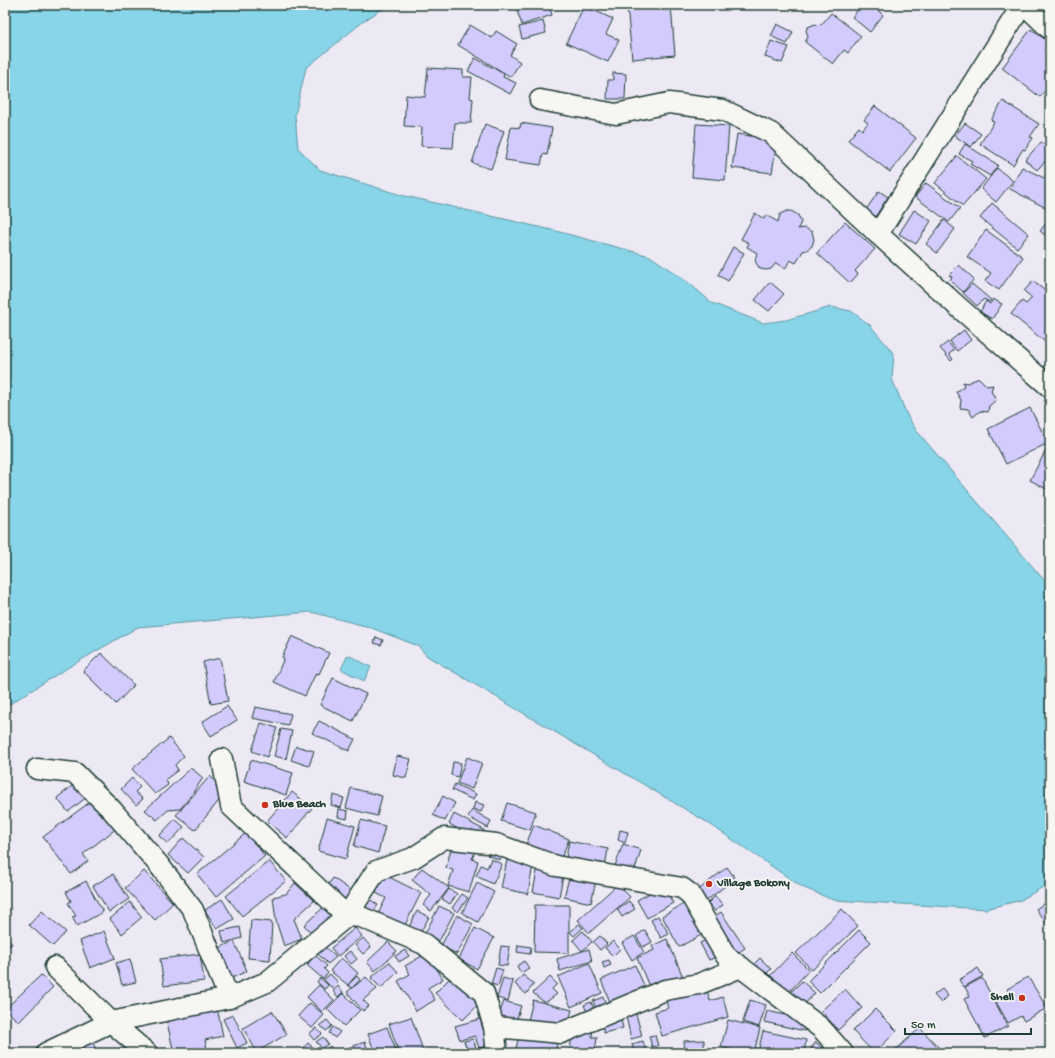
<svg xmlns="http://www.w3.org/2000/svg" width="1055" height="1058" viewBox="0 0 1055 1058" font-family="'Gochi Hand',sans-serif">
  <rect width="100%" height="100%" fill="#ece9f5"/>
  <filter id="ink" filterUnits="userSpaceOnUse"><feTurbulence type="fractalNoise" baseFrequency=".025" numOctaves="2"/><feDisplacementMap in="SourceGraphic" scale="8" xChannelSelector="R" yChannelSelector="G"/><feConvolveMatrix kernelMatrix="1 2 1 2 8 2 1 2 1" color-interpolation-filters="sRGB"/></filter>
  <g filter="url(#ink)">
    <g fill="#88d4e8" stroke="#5e98a0">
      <polygon points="5,5 388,5 364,21 306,68 295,115 298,148 320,170 401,195 556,231 650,256 689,283 712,303 763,323 786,320 831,307 851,311 870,325 894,354 892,379 907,415 916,430 1050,587 1050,883 1021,900 986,909 833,900 802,887 705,821 427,656 418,646 369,627 311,612 138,627 69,667 8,705 5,709"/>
      <polygon points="348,655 371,667 364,681 341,669"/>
    </g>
    <g fill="#d3cbfd" stroke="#1f3d34">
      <polygon points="515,5 549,5 552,15 522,25"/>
      <polygon points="627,5 671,5 675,55 632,59"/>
      <polygon points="862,5 872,5 883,15 870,32 852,17"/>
      <polygon points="584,6 613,19 606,34 619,40 608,62 566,43"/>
      <polygon points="831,13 861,36 848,53 844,50 833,64 805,42 808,37 806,30 808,27 815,24 818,25 820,23 821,25"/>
      <polygon points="543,21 546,33 522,39 519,27"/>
      <polygon points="777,24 793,32 787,44 771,36"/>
      <polygon points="470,25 492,38 496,31 517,44 510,55 520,62 511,77 458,45"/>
      <polygon points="1031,29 1050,43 1044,51 1050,55 1050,84 1040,97 1002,68"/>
      <polygon points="771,41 789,47 782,63 765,57"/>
      <polygon points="475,58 504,74 503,77 516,83 510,94 468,71"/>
      <polygon points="428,68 463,70 463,77 472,77 470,98 473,99 471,123 455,123 453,148 421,146 422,127 404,126 406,95 425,97"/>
      <polygon points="613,73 626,74 625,99 607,99 608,80 613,80"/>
      <polygon points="1003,101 1039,124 1030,137 1033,138 1025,150 1023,149 1013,165 980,144 994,122 991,120"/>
      <polygon points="875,106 916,138 890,172 848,140 859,127 862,130 868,123 864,120"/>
      <polygon points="521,123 552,128 547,155 543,154 541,165 505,160 511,127 520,128"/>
      <polygon points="965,123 981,134 971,147 955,136"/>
      <polygon points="485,124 504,131 491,169 472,163"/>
      <polygon points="696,124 729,126 725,180 692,177"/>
      <polygon points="737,134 777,140 772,173 732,168"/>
      <polygon points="1041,142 1050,149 1050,156 1037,170 1025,160"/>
      <polygon points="965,144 998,165 990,176 970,164 972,161 959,154"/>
      <polygon points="957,156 986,179 963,206 935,183"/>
      <polygon points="1022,167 1050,181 1050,210 1010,189"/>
      <polygon points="997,168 1013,181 996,202 981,189"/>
      <polygon points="926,183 960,208 949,222 915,197"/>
      <polygon points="879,191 888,197 875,217 865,211"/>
      <polygon points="992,203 1029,234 1017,248 980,218"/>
      <polygon points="914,210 931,221 916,244 899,234"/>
      <polygon points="787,211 791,211 798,215 801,222 798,229 805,228 812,232 814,239 812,246 807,250 803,251 796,263 790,260 785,269 776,263 771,269 767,270 760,269 756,263 755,260 757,253 747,247 749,243 741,239 755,213 764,219 766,215 778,222 780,214"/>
      <polygon points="1050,218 1050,239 1040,231"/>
      <polygon points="944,220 955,229 937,253 926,244"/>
      <polygon points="845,222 875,249 855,271 858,274 850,283 817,253"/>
      <polygon points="986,230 1023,257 999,290 985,281 991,273 967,257"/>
      <polygon points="733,247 744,253 728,281 718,275"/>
      <polygon points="959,265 974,279 963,292 950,280 952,277 949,275"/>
      <polygon points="1033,281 1050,295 1049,301 1050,302 1050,346 1011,314 1022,301 1026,304 1032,298 1024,291"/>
      <polygon points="770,282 784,294 769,311 755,300"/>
      <polygon points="972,284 991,300 989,302 984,299 977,306 963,293"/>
      <polygon points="993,299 1002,304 992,319 980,312 986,301 990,304"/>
      <polygon points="964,330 971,340 957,351 950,341"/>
      <polygon points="948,342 954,350 949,354 953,359 951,361 940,348"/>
      <polygon points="979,378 987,386 993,385 991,391 996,400 989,406 988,412 980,411 973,417 968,409 960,408 961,400 956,392 964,387 963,382 967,383"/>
      <polygon points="1030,408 1048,443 1006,464 988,429"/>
      <polygon points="1050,443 1050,491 1030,480"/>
      <polygon points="292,636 329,653 319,674 316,673 305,696 274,682 284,658 282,657"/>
      <polygon points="376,637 383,640 381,645 374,643"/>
      <polygon points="101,653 134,685 116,704 83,671"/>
      <polygon points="220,658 228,701 211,704 203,662"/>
      <polygon points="333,678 366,694 353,721 320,705"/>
      <polygon points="227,706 237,720 211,736 202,722"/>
      <polygon points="255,707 291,714 288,725 252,718"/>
      <polygon points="319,721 355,739 349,751 312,733"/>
      <polygon points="261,723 277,728 267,757 252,751"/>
      <polygon points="281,729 292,731 286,759 274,756"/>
      <polygon points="169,738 184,756 175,765 178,770 166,779 168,785 155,794 132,769"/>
      <polygon points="296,746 314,751 309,766 291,760"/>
      <polygon points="397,756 411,759 406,778 393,775"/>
      <polygon points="467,757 482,763 472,789 457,783"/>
      <polygon points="251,760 293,773 286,795 244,781"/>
      <polygon points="453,762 461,763 458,777 451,775"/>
      <polygon points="191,768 203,778 187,801 180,809 168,810 157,820 145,810"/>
      <polygon points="210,776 226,792 195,830 176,815"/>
      <polygon points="132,778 140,787 135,792 143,799 136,805 121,789"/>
      <polygon points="77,782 88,796 68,812 57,798"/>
      <polygon points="455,784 476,794 473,800 452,790"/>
      <polygon points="351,788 382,796 377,816 346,808"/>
      <polygon points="292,792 312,808 287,838 267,821"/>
      <polygon points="333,795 344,798 341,808 331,805"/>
      <polygon points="443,796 455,803 445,821 433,815"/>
      <polygon points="94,799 117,828 83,854 88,861 71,874 43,837"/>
      <polygon points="475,802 484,805 481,812 473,809"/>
      <polygon points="507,803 536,812 530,830 501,821"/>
      <polygon points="339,809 348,811 347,819 338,817"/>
      <polygon points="472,810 491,821 488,828 468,817"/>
      <polygon points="454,814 484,830 479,840 449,824"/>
      <polygon points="327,818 355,826 346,859 318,851"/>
      <polygon points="175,819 184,827 168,844 159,836"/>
      <polygon points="361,820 385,826 378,853 354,846"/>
      <polygon points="534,825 569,839 560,861 525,847"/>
      <polygon points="620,830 628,832 625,843 618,840"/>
      <polygon points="246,833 265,856 216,897 197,874"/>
      <polygon points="183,838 204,857 188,873 168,855"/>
      <polygon points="569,841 608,849 605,866 566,858"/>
      <polygon points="623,844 641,850 634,872 615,866"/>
      <polygon points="452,845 475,852 472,859 478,861 469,892 448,886 453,870 446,868"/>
      <polygon points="492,845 504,850 500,860 487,855"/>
      <polygon points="491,859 502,864 493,884 476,876 481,865 487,868"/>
      <polygon points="507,860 533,865 528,894 501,888"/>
      <polygon points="269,861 286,881 242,916 226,896"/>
      <polygon points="538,866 564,871 559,897 533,892"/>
      <polygon points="727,867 735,878 705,902 696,892"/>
      <polygon points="422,868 449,888 431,911 423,905 431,895 412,880"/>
      <polygon points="144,871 173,903 155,920 125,888"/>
      <polygon points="113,874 129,899 109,912 93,886"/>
      <polygon points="570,874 596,880 591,903 564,897"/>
      <polygon points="385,875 421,893 403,929 377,916 386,898 376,893"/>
      <polygon points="333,878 356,894 349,904 326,888"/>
      <polygon points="86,881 103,912 77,926 72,917 76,916 68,903 71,901 66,892"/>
      <polygon points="295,883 314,901 294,919 302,939 284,946 276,921 273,897 286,894"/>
      <polygon points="477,883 494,892 478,922 462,913"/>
      <polygon points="618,884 630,897 589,933 578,920"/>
      <polygon points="663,886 673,903 647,918 637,900"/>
      <polygon points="449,889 457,894 450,904 442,899"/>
      <polygon points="462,894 468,898 458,912 452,908"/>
      <polygon points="715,896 723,905 715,911 708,903"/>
      <polygon points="368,898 378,905 371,915 361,908"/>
      <polygon points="222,899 234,919 217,929 205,910"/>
      <polygon points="1050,899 1050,929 1036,909"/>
      <polygon points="629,901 635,909 622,917 617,909"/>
      <polygon points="130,902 142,917 122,934 110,919"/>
      <polygon points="687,902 705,933 679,947 662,916"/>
      <polygon points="535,905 569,905 569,953 534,952"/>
      <polygon points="439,906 454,913 439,941 425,934"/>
      <polygon points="324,907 335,919 315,937 304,925"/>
      <polygon points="842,909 858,926 812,970 796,953"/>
      <polygon points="42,911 66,932 53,946 29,925"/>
      <polygon points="417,911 429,917 420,933 409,927"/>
      <polygon points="721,912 745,948 736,954 712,918"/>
      <polygon points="457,915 473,924 457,954 441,946"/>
      <polygon points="658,916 669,934 661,938 651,920"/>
      <polygon points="251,920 272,922 270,960 248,958"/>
      <polygon points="579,924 583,928 574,936 570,932"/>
      <polygon points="240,927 242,938 224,943 221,931"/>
      <polygon points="355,928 362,936 338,956 331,948"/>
      <polygon points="475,928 494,938 477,969 459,959"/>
      <polygon points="645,930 652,942 643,947 636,936"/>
      <polygon points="859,930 871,942 820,993 808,981"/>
      <polygon points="104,931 115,958 90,968 80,941"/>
      <polygon points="583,931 592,942 582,951 573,940"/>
      <polygon points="5,936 12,944 5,949"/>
      <polygon points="600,936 607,944 600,950 593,942"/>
      <polygon points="634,936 644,952 632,960 622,943"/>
      <polygon points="712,937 721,955 709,960 700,943"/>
      <polygon points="363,938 371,947 363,954 355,945"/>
      <polygon points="667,939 683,977 651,991 637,958 654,950 652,946"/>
      <polygon points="234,941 247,971 232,978 219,948"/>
      <polygon points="613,941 620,949 613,956 605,948"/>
      <polygon points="388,942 397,951 375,971 367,962"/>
      <polygon points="518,945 531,947 530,954 517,952"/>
      <polygon points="501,946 510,947 507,966 498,965"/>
      <polygon points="325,947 336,957 328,964 318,954"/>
      <polygon points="589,949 592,961 560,971 557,959"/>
      <polygon points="405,950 409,956 399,962 395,956"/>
      <polygon points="350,951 357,959 351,964 344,956"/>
      <polygon points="427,953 443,979 428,988 435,1000 416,1011 398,981 410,974 405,966"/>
      <polygon points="792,953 809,970 788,993 770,976"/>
      <polygon points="200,954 204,981 164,986 160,959"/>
      <polygon points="315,955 327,966 324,969 328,973 323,979 307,965"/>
      <polygon points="341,958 358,973 348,985 330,971"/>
      <polygon points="760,958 771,969 761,979 750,968"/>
      <polygon points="130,959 136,982 122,985 116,963"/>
      <polygon points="609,960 611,965 604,968 602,962"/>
      <polygon points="524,961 529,968 521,973 517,966"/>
      <polygon points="389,962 398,972 381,988 371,978"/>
      <polygon points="589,963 602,993 571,1007 558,977"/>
      <polygon points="635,965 647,992 612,1007 601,980"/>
      <polygon points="496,968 503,970 498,986 491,984"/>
      <polygon points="978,968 983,976 964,987 959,980"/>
      <polygon points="330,974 338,982 332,988 324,980"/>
      <polygon points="454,974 481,1002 463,1020 435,993"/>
      <polygon points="41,975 53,987 19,1022 5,1009"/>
      <polygon points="523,975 534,984 526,994 515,984"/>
      <polygon points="357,976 360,980 352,988 348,985"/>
      <polygon points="366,977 377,989 363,1000 369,1006 363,1011 347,992"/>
      <polygon points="550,977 557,984 552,989 557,994 545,1003 533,993"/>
      <polygon points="1028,977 1047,1008 1024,1021 1021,1016 1008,1023 996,1002 1010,994 1007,989"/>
      <polygon points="320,978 328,985 325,989 317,982"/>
      <polygon points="503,978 513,981 508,1001 497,998"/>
      <polygon points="982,978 1008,1026 985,1038 964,999 970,997 965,987"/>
      <polygon points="802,981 815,993 802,1007 789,994"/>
      <polygon points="319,985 334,1000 322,1012 307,997"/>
      <polygon points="338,986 343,992 338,997 333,991"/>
      <polygon points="706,987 710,1001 723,997 728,1017 662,1036 655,1012 668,1008 665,998"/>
      <polygon points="845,989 862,1008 838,1030 821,1011"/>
      <polygon points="942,989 948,996 941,1003 934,995"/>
      <polygon points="343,993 360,1010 344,1026 327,1009"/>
      <polygon points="603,997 606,1004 596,1009 593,1001"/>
      <polygon points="533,1000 572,1010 567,1028 527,1025"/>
      <polygon points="750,1000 766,1005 759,1027 743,1022"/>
      <polygon points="504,1001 521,1006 516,1021 499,1015"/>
      <polygon points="591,1002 594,1009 587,1012 584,1005"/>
      <polygon points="216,1003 223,1036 205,1040 208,1053 174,1053 165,1014"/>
      <polygon points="310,1003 324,1015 312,1028 298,1016"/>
      <polygon points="875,1009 897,1031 874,1053 853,1031"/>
      <polygon points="272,1011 287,1034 257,1052 243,1028"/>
      <polygon points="767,1011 808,1020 805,1031 764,1022"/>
      <polygon points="636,1014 642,1036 631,1039 626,1016"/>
      <polygon points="233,1015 247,1043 237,1048 223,1019"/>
      <polygon points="620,1016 623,1028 604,1033 601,1021"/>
      <polygon points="411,1017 423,1050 413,1053 399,1053 389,1024"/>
      <polygon points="480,1019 488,1045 479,1048 475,1036 460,1040 455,1026"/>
      <polygon points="327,1020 332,1026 326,1031 320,1025"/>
      <polygon points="728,1020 760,1028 754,1053 745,1053 721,1047"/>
      <polygon points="333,1027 340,1032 335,1038 329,1033"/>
      <polygon points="387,1027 397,1053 375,1053 368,1034"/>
      <polygon points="316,1028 322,1034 314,1040 309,1034"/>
      <polygon points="584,1028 593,1028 592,1037 597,1037 595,1052 570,1050 572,1035 583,1036"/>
      <polygon points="920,1028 942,1051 940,1053 892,1053"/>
      <polygon points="763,1031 806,1040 804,1053 765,1053 758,1052"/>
      <polygon points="519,1035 557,1044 555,1053 515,1053"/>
      <polygon points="655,1035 658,1046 652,1047 649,1036"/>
      <polygon points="91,1037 97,1053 81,1053 77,1043"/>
      <polygon points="323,1037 328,1044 322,1048 316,1042"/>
      <polygon points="473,1039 476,1048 467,1050 464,1041"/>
      <polygon points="704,1040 704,1053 685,1053 684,1041"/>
      <polygon points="643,1041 646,1052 634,1053 632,1044"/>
      <polygon points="365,1042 369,1053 340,1053 339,1051"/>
      <polygon points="816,1042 824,1050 821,1053 816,1053 811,1048"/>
      <polygon points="308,1043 319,1053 299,1053"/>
      <polygon points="330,1046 335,1051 333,1053 325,1053 324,1051"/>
      <polygon points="488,1046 490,1053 466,1053"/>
    </g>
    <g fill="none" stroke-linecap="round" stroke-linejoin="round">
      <g stroke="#1f3d34" stroke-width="23">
        <g id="minor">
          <polyline points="1025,5 1050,29"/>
          <polyline points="540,100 616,114 669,103 723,110 771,133 878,234 955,304 1050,387"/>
          <polyline points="878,234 1022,5"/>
          <polyline points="222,759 231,806 347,916 361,917 424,944 484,993 494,1027 497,1053"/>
          <polyline points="37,769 75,773 112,810 159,865 193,910 229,998"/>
          <polyline points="55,967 111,1022 147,1053"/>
          <polyline points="494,1027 561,1033 665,990 699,984 741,967"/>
          <polyline points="46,1053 111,1022 229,998 267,982 347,916 376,871 413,858 444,838 496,844 556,866 682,888 690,894 726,956 821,1028 843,1053"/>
        </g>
      </g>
      <use href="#minor" stroke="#f6f6f2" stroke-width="20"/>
    </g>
  </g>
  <g fill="#c8321e" stroke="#f6f6f2" stroke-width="1.5">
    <circle cx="265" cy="805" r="4"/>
    <circle cx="709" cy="884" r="4"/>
    <circle cx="1022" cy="998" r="4"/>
  </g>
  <g text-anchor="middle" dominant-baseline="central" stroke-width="3.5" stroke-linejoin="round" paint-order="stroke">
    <g font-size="12" font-weight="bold" fill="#1f3d34" stroke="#f6f6f2" text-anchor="start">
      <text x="273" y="805">Blue Beach</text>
      <text x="717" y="884">Village Bokony</text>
      <text x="1014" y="998" text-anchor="end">Shell</text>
    </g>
  </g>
  <rect width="1055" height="1058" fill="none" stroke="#f6f6f2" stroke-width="20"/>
  <rect x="10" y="10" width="1035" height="1038" fill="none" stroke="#1f3d34" stroke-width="1.5" filter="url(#ink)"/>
  <path d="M905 1028v6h126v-6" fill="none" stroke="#1f3d34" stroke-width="2"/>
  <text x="911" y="1028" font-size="12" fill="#1f3d34" stroke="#f6f6f2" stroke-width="3" paint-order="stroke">50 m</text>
</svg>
